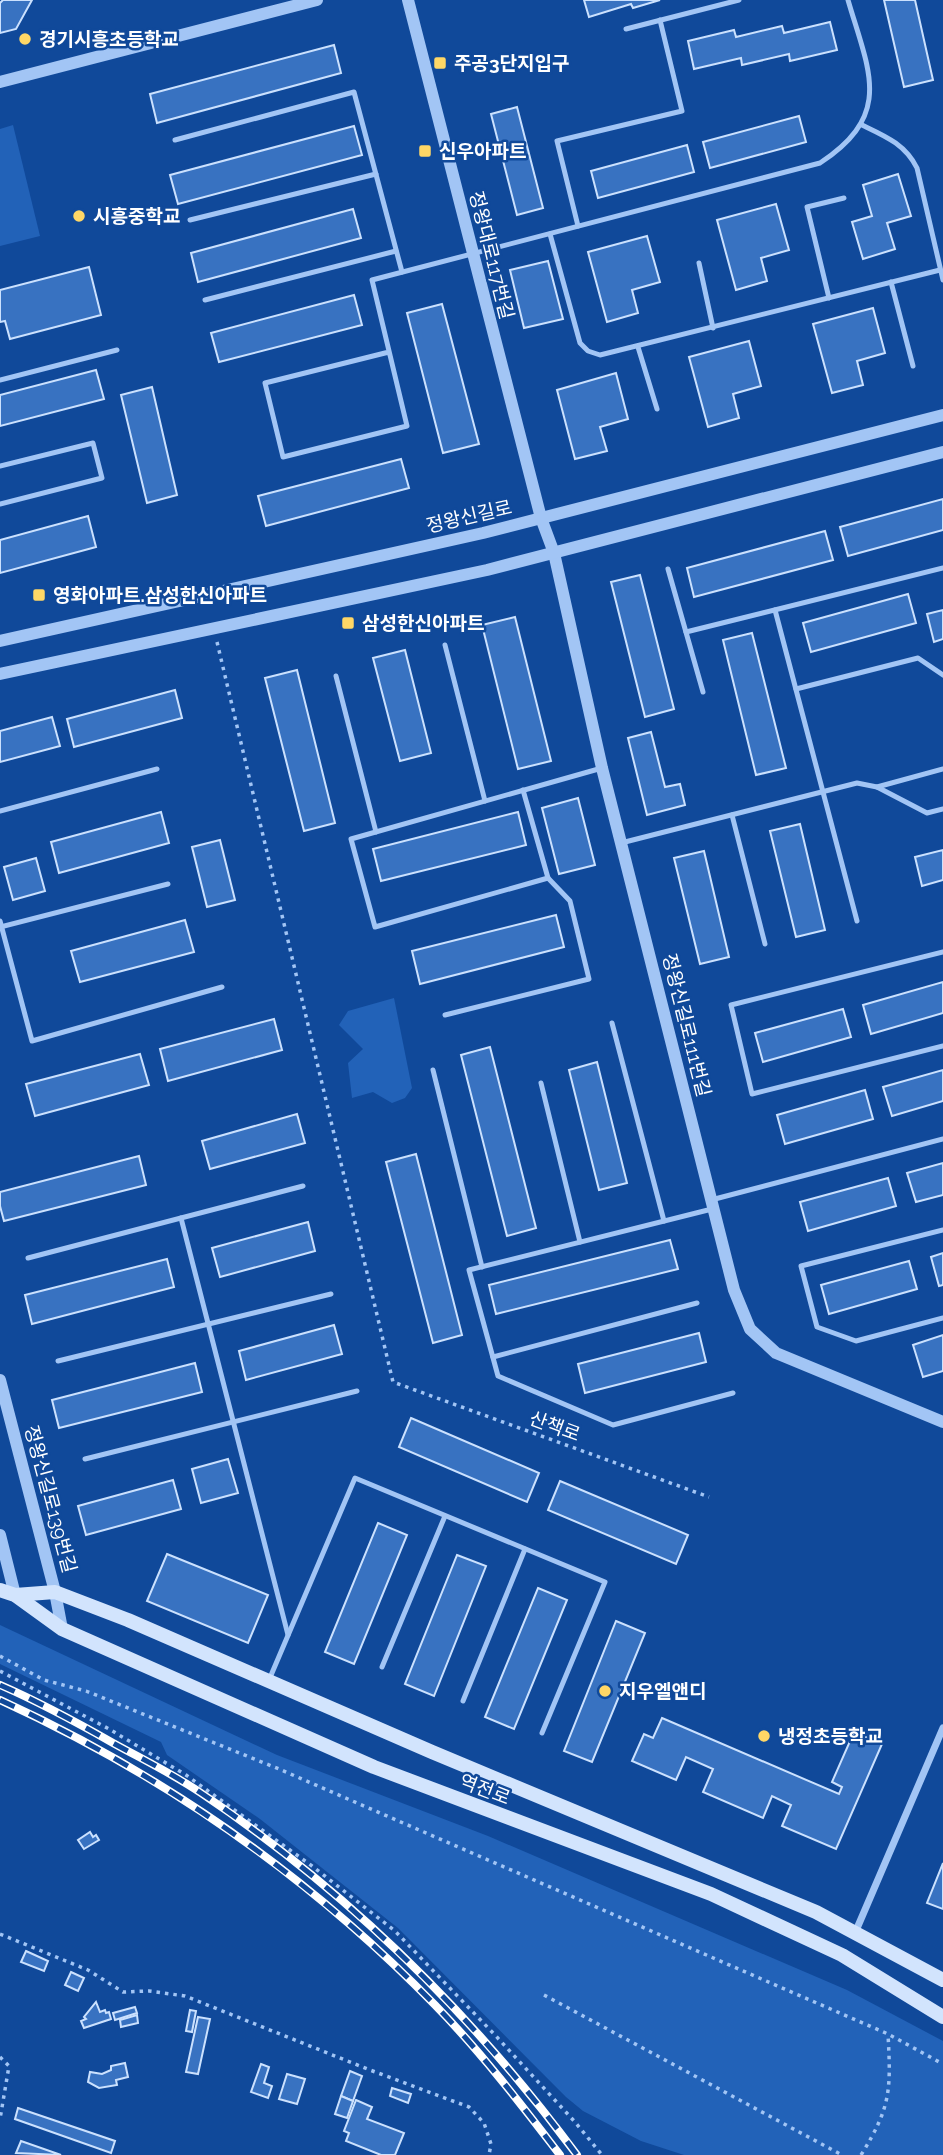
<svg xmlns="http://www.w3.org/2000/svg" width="943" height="2155" viewBox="0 0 943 2155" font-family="Raleway,'Noto Sans KR',sans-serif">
  <rect width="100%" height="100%" fill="#10499a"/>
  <g fill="#2262b8">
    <polygon points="13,125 40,236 0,246 0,129"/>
    <polygon points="394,998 412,1088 405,1098 392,1103 373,1092 352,1098 348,1063 363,1049 339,1025 348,1011"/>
    <polygon points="0,1625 277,1755 488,1836 847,1990 943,2041 943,2155 684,2155 641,2141 583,2111 566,2097 398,1928 260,1819 167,1755 161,1742 0,1664"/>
  </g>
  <g fill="#3872c1" stroke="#cbe1fe" stroke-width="2">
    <polygon points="3,0 32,0 16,29 0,33 0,3"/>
    <polygon points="584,0 660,0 633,8 631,4 589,17"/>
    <polygon points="884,0 915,0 933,80 904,87"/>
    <polygon points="830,22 837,50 790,61 789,54 742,65 741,58 694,69 688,41 734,30 736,37 782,26 784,33"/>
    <polygon points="334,45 341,73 157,123 150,94"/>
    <polygon points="517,107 543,208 517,215 491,114"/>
    <polygon points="799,116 806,142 710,168 703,142"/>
    <polygon points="354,126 362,155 178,204 170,175"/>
    <polygon points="687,145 694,172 598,198 591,171"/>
    <polygon points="898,174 911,216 887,223 895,249 863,259 852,222 872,216 863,185"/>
    <polygon points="776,204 789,250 761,258 767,281 736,290 717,220"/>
    <polygon points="353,209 361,238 198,282 191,253"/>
    <polygon points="647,236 660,282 632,290 638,313 607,322 588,252"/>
    <polygon points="548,261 563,319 524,328 510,270"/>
    <polygon points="89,267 101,315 10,339 5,321 0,322 0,290"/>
    <polygon points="354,295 362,325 219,362 211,333"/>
    <polygon points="442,304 479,444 443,453 407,313"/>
    <polygon points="873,308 885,353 857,361 863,385 832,393 813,324"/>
    <polygon points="749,341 761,386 733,394 739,418 708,427 689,357"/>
    <polygon points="96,370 104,399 0,426 0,395"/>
    <polygon points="616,373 628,419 600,427 607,451 575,459 557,390"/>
    <polygon points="152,387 177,495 147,503 121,395"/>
    <polygon points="401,459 409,488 266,526 258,496"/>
    <polygon points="943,499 943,530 848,556 840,527"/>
    <polygon points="88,516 96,547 0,573 0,540"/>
    <polygon points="825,531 833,560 694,597 687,568"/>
    <polygon points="640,575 674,709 645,717 611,582"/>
    <polygon points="908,594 916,623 811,652 803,623"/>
    <polygon points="943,610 943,639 934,642 927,614"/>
    <polygon points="515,617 551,761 518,769 482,625"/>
    <polygon points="752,633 786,768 756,775 723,640"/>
    <polygon points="405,650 431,753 400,761 373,658"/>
    <polygon points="297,670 335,823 304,831 265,678"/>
    <polygon points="175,690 182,718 74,747 67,719"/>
    <polygon points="52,717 60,746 0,762 0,731"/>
    <polygon points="651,732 665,787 680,784 685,805 647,815 628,738"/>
    <polygon points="578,798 595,865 559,874 542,808"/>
    <polygon points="161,812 169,843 59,873 51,842"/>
    <polygon points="518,812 526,845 381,881 373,849"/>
    <polygon points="800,824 825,930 796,937 770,831"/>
    <polygon points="220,840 235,900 207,907 192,847"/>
    <polygon points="943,850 943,880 922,886 915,857"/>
    <polygon points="704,851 729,957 700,964 674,858"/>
    <polygon points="36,858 45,891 13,900 4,867"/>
    <polygon points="556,915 564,947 420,984 412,951"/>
    <polygon points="185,920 194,952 80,982 71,951"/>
    <polygon points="943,982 943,1013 871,1034 863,1005"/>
    <polygon points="843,1009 851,1037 763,1062 755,1033"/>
    <polygon points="274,1019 282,1050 168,1081 160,1049"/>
    <polygon points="490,1047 536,1228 507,1236 461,1055"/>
    <polygon points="140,1054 149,1085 35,1116 26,1084"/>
    <polygon points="597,1062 627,1183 599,1190 569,1070"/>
    <polygon points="943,1070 943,1101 892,1116 883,1087"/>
    <polygon points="865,1090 873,1119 785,1144 777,1115"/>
    <polygon points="297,1114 305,1143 210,1169 202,1141"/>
    <polygon points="416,1154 462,1335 433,1343 386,1162"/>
    <polygon points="139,1156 146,1185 4,1221 0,1206 0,1192"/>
    <polygon points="943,1163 943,1195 916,1202 907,1173"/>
    <polygon points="888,1178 896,1206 808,1231 800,1202"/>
    <polygon points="308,1222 315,1251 220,1277 212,1248"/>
    <polygon points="670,1240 678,1269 496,1314 489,1285"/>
    <polygon points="943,1253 943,1285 939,1286 931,1257"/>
    <polygon points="167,1259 174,1287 32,1324 25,1295"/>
    <polygon points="909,1261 917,1289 829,1314 821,1285"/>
    <polygon points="334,1325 342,1354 246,1380 239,1351"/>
    <polygon points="699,1333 706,1362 585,1393 578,1364"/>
    <polygon points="943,1335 943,1371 923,1377 913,1345"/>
    <polygon points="195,1363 202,1392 59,1428 52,1400"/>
    <polygon points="411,1418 539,1473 527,1502 399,1447"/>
    <polygon points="228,1459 238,1493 201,1503 192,1469"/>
    <polygon points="173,1480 181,1509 86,1535 78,1506"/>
    <polygon points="560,1481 688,1535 676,1564 548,1510"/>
    <polygon points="378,1523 407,1535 354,1664 325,1652"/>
    <polygon points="167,1554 268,1595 248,1643 147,1601"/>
    <polygon points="457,1555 486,1566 434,1696 405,1684"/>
    <polygon points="538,1588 567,1600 514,1729 485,1717"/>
    <polygon points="616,1621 645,1633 592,1762 564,1751"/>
    <polygon points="662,1718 839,1794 842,1787 832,1782 854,1732 882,1744 836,1849 782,1826 791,1805 772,1796 763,1818 703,1792 713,1769 686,1757 676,1780 632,1761 644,1734 653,1738"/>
    <polygon points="90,1832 93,1837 96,1835 99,1840 84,1849 78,1840"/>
    <polygon points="943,1863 943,1909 927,1903"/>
    <polygon points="26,1951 48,1961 44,1971 21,1962"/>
    <polygon points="71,1972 84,1978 78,1991 65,1985"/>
    <polygon points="96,2002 100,2012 105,2010 106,2013 109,2012 111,2019 84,2028 81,2021 86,2019 84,2017"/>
    <polygon points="135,2007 137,2013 115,2020 113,2013"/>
    <polygon points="190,2010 196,2011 192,2032 186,2031"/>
    <polygon points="137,2015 138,2023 121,2027 120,2020"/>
    <polygon points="198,2017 210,2019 198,2074 186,2072"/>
    <polygon points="125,2063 128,2077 116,2080 117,2085 99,2088 88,2082 90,2072 102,2074 111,2070 111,2066"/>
    <polygon points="261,2064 269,2067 264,2083 272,2086 268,2098 251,2092"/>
    <polygon points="350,2071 362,2076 353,2101 341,2096"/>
    <polygon points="287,2074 305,2079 297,2104 279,2099"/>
    <polygon points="392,2088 411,2094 408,2103 390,2096"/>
    <polygon points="341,2096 353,2101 347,2118 335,2114"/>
    <polygon points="356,2100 372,2107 367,2119 404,2133 395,2155 381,2155 346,2141 349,2133 344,2131"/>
    <polygon points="18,2108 115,2141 111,2153 15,2119"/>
    <polygon points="21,2141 61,2155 16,2153"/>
  </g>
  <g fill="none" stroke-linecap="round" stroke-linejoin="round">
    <g stroke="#a2c5f5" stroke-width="3.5" stroke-dasharray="3.5 5" stroke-linecap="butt">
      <polyline points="217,642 393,1382 709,1497"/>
      <polyline points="0,1656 44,1680 86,1691 279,1769 888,2034 943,2064"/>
      <polyline points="0,1671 109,1729 186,1775 312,1866 395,1931 495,2035 575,2122 602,2155"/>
      <polyline points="0,1934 88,1970 123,1992 149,1991 185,1996 370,2070 469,2107 484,2123 491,2144 489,2155"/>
      <polyline points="544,1995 842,2155"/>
      <polyline points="0,2057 9,2066 0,2119"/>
      <path d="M 861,2155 C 891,2107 891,2090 888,2034"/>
    </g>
    <g stroke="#a2c5f5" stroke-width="5">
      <polyline points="626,29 739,0"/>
      <path d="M 862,125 C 885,136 905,144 917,168 L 943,280"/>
      <polyline points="175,140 354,92 402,272"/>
      <polyline points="190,220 376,174"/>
      <polyline points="578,226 557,141 682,111 660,20"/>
      <polyline points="550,234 580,343 588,351 600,355 940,270"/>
      <polyline points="699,263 713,328"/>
      <polyline points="891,282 913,366"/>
      <polyline points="829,298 807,207 844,198"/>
      <polyline points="205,300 396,251"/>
      <polyline points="638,347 657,409"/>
      <path d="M 389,352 L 265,383 L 283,457 L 407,426 L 372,280 L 820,163 C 894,114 869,72 848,0"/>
      <polyline points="0,380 117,350"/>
      <polyline points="0,466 93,443 102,478 0,504"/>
      <polyline points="668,569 703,692"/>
      <polyline points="775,610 857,921"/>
      <polyline points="686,632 943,568"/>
      <polyline points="445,645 485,801"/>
      <polyline points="336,676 376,832"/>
      <polyline points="796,689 918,658 943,675"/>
      <polyline points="877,787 927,813 943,809"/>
      <polyline points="523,790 548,878"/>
      <polyline points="0,811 157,769"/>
      <polyline points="732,815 765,944"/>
      <polyline points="621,843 857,783 877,787 943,769"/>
      <polyline points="0,921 32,1041 222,987"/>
      <polyline points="0,927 168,884"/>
      <polyline points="943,952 731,1005 752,1094 943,1046"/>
      <polyline points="445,1015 589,979 570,901 548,878 375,927 351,839 602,768"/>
      <polyline points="612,1023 664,1221"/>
      <polyline points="433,1070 482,1267"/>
      <polyline points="541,1083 580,1242"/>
      <polyline points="711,1200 943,1139"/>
      <polyline points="712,1209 469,1270 498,1376 613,1425 733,1393"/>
      <polyline points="181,1218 288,1635"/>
      <polyline points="943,1230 801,1266 817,1327 856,1341 943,1318"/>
      <polyline points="28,1258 303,1186"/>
      <polyline points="493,1357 697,1303"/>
      <polyline points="58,1361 331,1294"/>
      <polyline points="85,1459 357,1391"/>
      <polyline points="382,1667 445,1516"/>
      <polyline points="269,1680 355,1478 605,1582 542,1733"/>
      <polyline points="463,1701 525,1549"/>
    </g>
    <polyline stroke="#a2c5f5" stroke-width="7" points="855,1933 943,1728"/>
    <g stroke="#a2c5f5" stroke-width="12">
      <polyline points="408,0 541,518 554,553 602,768 734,1290 750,1329 776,1353 943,1422"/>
      <polyline points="0,82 317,0"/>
      <polyline points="0,641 483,533 943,415"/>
      <polyline points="0,674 487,570 943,452"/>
      <polyline points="0,1380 55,1592 62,1629"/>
      <polyline points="0,1535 15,1595"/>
    </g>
    <g stroke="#d2e4fd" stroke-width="14">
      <polyline points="0,1590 15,1595 62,1629 374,1767 711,1894 842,1955 943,2017"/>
      <polyline points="15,1595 55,1592 128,1620 432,1752 816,1912 943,1980"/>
    </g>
    <g stroke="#fff" stroke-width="8">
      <g id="rail">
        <path d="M 0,1685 C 39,1702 76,1722 113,1743 C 142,1759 173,1774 201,1793 C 346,1890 473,2015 577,2155"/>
        <path d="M 0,1700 C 162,1774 310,1877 435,2005 C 480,2051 521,2104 560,2155"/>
      </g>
    </g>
    <use href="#rail" stroke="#10499a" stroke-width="5" stroke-dasharray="16" stroke-linecap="butt"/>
  </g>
  <g fill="#ffd766" stroke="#10499a" stroke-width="2.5">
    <circle cx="25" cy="39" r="7"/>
    <rect x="433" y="56" width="14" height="14" rx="3.5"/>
    <rect x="418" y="144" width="14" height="14" rx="3.5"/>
    <circle cx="79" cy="216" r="7"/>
    <rect x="32" y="588" width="14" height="14" rx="3.5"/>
    <rect x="341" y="616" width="14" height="14" rx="3.5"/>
    <circle cx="605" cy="1691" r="7"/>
    <circle cx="764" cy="1736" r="7"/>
  </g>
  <g text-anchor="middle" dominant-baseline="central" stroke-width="5" stroke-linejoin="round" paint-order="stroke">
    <g font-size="19" font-weight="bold" fill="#fff" stroke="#10499a" text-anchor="start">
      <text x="39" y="39">경기시흥초등학교</text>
      <text x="454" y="63">주공3단지입구</text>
      <text x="439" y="151">신우아파트</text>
      <text x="93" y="216">시흥중학교</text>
      <text x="53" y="595">영화아파트.삼성한신아파트</text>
      <text x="362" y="623">삼성한신아파트</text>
      <text x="619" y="1691">지우엘앤디</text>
      <text x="778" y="1736">냉정초등학교</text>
    </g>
    <g font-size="19" fill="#fff" stroke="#10499a">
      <text transform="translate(492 255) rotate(76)">정왕대로117번길</text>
      <text transform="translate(469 516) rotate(-13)">정왕신길로</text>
      <text transform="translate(687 1025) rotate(76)">정왕신길로111번길</text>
      <text transform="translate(555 1426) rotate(20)">산책로</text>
      <text transform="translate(51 1499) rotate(75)">정왕신길로139번길</text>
      <text transform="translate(485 1789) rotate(21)">역전로</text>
    </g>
  </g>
</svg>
